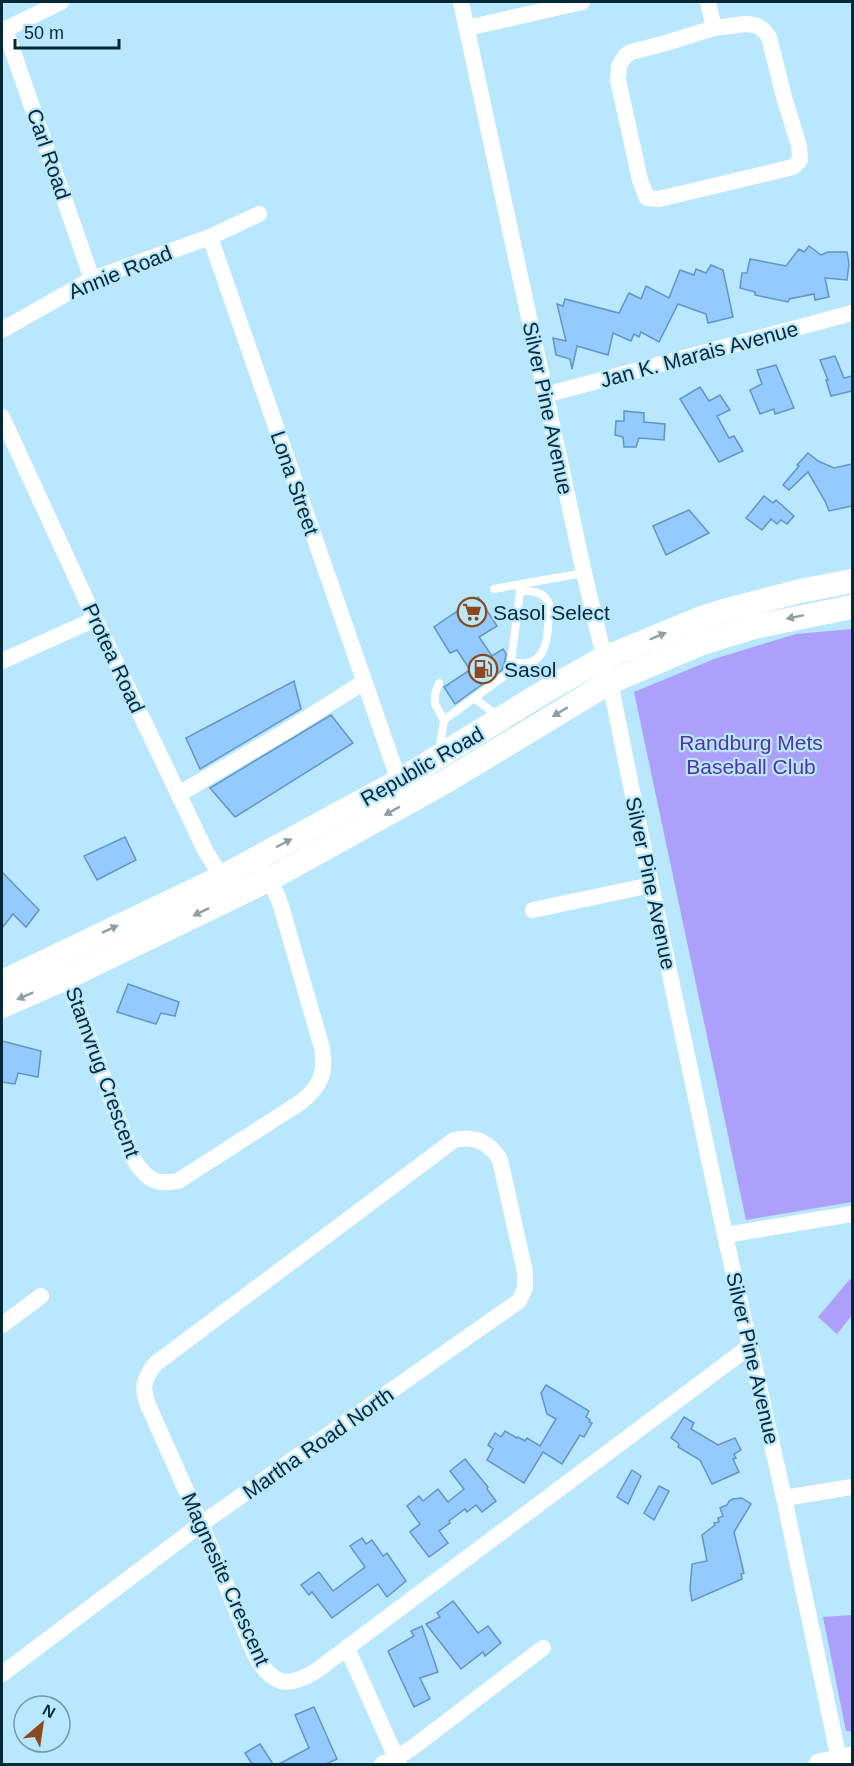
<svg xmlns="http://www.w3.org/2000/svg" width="854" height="1766" viewBox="0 0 854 1766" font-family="Helvetica,sans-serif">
  <rect width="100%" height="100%" fill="#b9e7fd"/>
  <g fill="#aca0fb">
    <polygon points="852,629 852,1202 746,1220 634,692 714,659 796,634"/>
    <polygon points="850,1279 852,1281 852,1315 837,1334 818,1317"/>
    <polygon points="852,1615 852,1731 846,1731 823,1617"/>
  </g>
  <g fill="#94cafe" stroke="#6295c7" stroke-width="1.5">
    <polygon points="809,246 821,255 828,252 847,252 849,264 847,280 825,278 829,297 815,300 814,294 789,299 788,302 755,295 755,292 740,288 742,273 747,273 750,259 786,266 799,249 804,252"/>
    <polygon points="711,265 723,270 733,317 708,323 706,314 678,304 659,342 641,332 639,337 634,334 631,341 613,333 608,355 577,346 572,369 570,359 556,355 553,338 566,341 557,304 563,306 565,299 619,313 629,293 641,299 646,286 669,298 680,270 694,275 696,269 706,273"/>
    <polygon points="835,356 844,378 852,376 852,391 831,396 826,380 828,380 820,360"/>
    <polygon points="776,365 794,408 775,414 774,409 760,414 750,390 762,384 757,370"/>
    <polygon points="700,387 709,401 720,395 730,410 717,416 729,438 734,436 743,451 719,462 680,399"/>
    <polygon points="624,411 644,413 644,422 665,424 664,440 639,438 636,447 624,447 623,437 615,435 616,421 624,421"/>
    <polygon points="808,453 818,461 834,468 852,464 852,506 829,511 825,501 808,472 789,490 783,485 799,466 797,465"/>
    <polygon points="764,496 773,503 776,500 794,516 787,524 781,520 777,524 771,519 762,530 746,518"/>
    <polygon points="689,510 709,533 666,555 653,526"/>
    <polygon points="478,597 497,626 479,637 492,656 503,649 506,654 505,661 502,670 455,704 444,687 470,670 457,650 450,653 434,627"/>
    <polygon points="294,681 301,709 200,769 186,738"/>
    <polygon points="331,715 353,743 235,817 210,788"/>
    <polygon points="125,837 136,860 97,880 84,856"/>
    <polygon points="2,872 39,910 26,927 13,914 2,928"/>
    <polygon points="128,984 179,1002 175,1016 161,1013 156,1024 117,1012"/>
    <polygon points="2,1041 41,1051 38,1077 18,1073 15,1084 2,1082"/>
    <polygon points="546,1385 589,1411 586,1417 590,1420 589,1422 592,1423 584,1437 580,1435 562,1464 543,1452 524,1483 487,1460 493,1449 488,1445 495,1433 501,1437 505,1431 517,1438 518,1437 525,1441 527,1438 540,1446 556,1419 547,1414 541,1393"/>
    <polygon points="684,1417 694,1423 691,1429 718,1445 735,1438 741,1450 734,1454 736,1458 733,1459 739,1472 712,1484 700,1460 678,1447 679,1445 678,1443 671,1438"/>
    <polygon points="465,1459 488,1487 487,1489 496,1501 482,1512 476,1505 467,1512 465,1509 449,1521 450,1523 439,1531 448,1543 429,1557 410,1532 420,1524 407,1506 419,1496 423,1501 438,1489 448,1502 464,1489 450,1471"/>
    <polygon points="632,1470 641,1476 628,1504 617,1497"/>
    <polygon points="659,1486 669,1491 654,1520 644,1513"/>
    <polygon points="742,1498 751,1504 734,1532 744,1573 741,1574 742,1579 692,1601 690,1589 692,1564 707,1561 702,1535 715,1525 714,1523 719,1522 718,1518 723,1516 720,1508 727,1505 729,1501 733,1499"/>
    <polygon points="362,1538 366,1544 372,1540 383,1556 387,1553 406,1581 387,1597 378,1584 332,1618 312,1592 309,1595 301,1585 319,1572 333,1591 365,1567 350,1546"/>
    <polygon points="453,1601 478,1633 488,1626 501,1643 485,1656 483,1652 461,1669 426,1624 440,1617 437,1613"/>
    <polygon points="422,1626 438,1672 420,1678 430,1699 414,1707 388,1651 414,1636 411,1631"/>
    <polygon points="314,1707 337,1759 326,1764 279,1764 309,1748 295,1715"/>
    <polygon points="260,1744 273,1764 252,1764 245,1753"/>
  </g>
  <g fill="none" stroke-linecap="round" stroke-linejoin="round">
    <g stroke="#fff" stroke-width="8">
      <polyline points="494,589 521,584"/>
      <path d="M 511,662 C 516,663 522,664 526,663 C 551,660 548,623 549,604 C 544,591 532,591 520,591"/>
      <polyline points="439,683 435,694 435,704 444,720 439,752"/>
      <polyline points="474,698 498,716"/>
      <polyline points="444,720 507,674 511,662 521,584 584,573"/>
    </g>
    <g stroke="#fff" stroke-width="16">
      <polyline points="461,2 584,573 610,682 651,885 725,1235 784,1498 840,1764"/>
      <polyline points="708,2 714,28"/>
      <path d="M 745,24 C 757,24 762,27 769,37 L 784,97 L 799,146 L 800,160 L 793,167 L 659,199 L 647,198 L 640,180 L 618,80 L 619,66 L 625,56 L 631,52 L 666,43 L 714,28 Z"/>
      <polyline points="467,28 582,2"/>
      <polyline points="5,29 92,279"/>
      <polyline points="2,31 61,2"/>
      <polyline points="210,237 399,781"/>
      <polyline points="2,330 92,279 210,237 259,214"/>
      <polyline points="545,395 852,313"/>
      <polyline points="2,417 95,619 206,852 222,877 226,887"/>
      <polyline points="2,661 95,619"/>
      <polyline points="179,794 288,730 364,682"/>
      <polyline points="533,910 651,885"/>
      <path d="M 64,969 L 132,1157 C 145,1177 153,1186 178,1181 L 301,1102 C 321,1086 326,1073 322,1048 L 281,906 L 277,895 L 256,858"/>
      <polyline points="725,1235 852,1214"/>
      <polyline points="2,1325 41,1296"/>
      <polyline points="784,1498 852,1487"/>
      <polyline points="347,1648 399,1764"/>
      <path d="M 2,1674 L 201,1524 L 519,1301 L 525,1288 L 525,1272 L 500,1160 C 490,1142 473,1135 454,1140 L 155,1364 C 144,1379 141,1387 148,1405 L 201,1524 L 255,1655 C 272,1685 287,1689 316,1671 L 750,1346"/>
      <polyline points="382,1764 396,1758 412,1748 543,1648"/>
    </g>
    <polyline stroke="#fff" stroke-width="21" points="819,1764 852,1757"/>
    <g stroke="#fff" stroke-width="24">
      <polyline points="2,982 222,877 399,781 552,687 604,658 699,619 727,610 800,591 852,581"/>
      <polyline points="2,1006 68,977 268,880 443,783 610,682 702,643 754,627 852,607"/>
    </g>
  </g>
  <defs><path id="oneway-solid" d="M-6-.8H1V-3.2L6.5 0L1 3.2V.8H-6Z" transform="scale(1.5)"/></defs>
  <g fill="#8e9ea5">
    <use href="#oneway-solid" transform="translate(795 617) rotate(168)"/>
    <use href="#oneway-solid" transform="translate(658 636) rotate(-23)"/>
    <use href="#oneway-solid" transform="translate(560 712) rotate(149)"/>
    <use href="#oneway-solid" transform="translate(392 811) rotate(151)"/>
    <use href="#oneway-solid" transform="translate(284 843) rotate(-28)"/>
    <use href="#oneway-solid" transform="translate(201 912) rotate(154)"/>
    <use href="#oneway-solid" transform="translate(110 929) rotate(-25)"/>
    <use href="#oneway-solid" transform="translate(25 996) rotate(156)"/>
  </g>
  <defs>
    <g id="supermarket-ring" transform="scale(1.5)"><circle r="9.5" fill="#b9e7fd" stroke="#8d481e" stroke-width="1.5"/><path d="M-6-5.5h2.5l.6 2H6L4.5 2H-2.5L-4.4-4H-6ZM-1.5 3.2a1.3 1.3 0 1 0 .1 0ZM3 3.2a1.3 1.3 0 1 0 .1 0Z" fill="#8d481e"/></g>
    <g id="fuel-ring" transform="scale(1.5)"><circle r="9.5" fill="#b9e7fd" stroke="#8d481e" stroke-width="1.5"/><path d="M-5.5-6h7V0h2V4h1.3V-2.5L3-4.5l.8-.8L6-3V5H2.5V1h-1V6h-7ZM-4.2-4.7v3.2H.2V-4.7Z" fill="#8d481e"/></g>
  </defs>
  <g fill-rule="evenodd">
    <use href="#supermarket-ring" x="472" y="612"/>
    <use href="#fuel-ring" x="483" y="669"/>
  </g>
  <g text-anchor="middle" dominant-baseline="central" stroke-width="4.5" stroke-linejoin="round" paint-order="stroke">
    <g font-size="21" fill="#052836" stroke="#b9e7fd">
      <text transform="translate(49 154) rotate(71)">Carl Road</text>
      <text transform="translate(120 272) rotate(-22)">Annie Road</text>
      <text transform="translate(699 354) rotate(-15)">Jan K. Marais Avenue</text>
      <text transform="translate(548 408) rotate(78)">Silver Pine Avenue</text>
      <text transform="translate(295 483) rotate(71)">Lona Street</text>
      <text transform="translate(114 658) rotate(65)">Protea Road</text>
      <text transform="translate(422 766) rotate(-30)">Republic Road</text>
      <text transform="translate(651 883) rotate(78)">Silver Pine Avenue</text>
      <text transform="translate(103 1072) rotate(70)">Stamvrug Crescent</text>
      <text transform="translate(753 1358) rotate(77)">Silver Pine Avenue</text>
      <text transform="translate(318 1443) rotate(-35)">Martha Road North</text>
      <text transform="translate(226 1579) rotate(66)">Magnesite Crescent</text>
    </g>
    <g font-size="21" fill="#052836" stroke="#b9e7fd" text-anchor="start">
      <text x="493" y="612">Sasol Select</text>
      <text x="504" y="669">Sasol</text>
    </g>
    <g font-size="21" fill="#5233a9" stroke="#b9e7fd">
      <text x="751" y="742">Randburg Mets<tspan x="751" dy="24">Baseball Club</tspan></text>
    </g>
  </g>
  <rect width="854" height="1766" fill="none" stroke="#052836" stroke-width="6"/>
  <g transform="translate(42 1724) rotate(29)"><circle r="28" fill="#b9e7fd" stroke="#719bad" stroke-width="1.5"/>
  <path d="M0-4.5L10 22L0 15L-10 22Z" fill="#8d481e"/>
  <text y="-9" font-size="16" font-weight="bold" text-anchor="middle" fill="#052836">N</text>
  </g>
  <path d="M15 39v9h104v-9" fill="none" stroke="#052836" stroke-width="3"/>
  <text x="24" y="39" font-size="18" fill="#052836" stroke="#b9e7fd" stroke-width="4.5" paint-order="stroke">50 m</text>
</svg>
